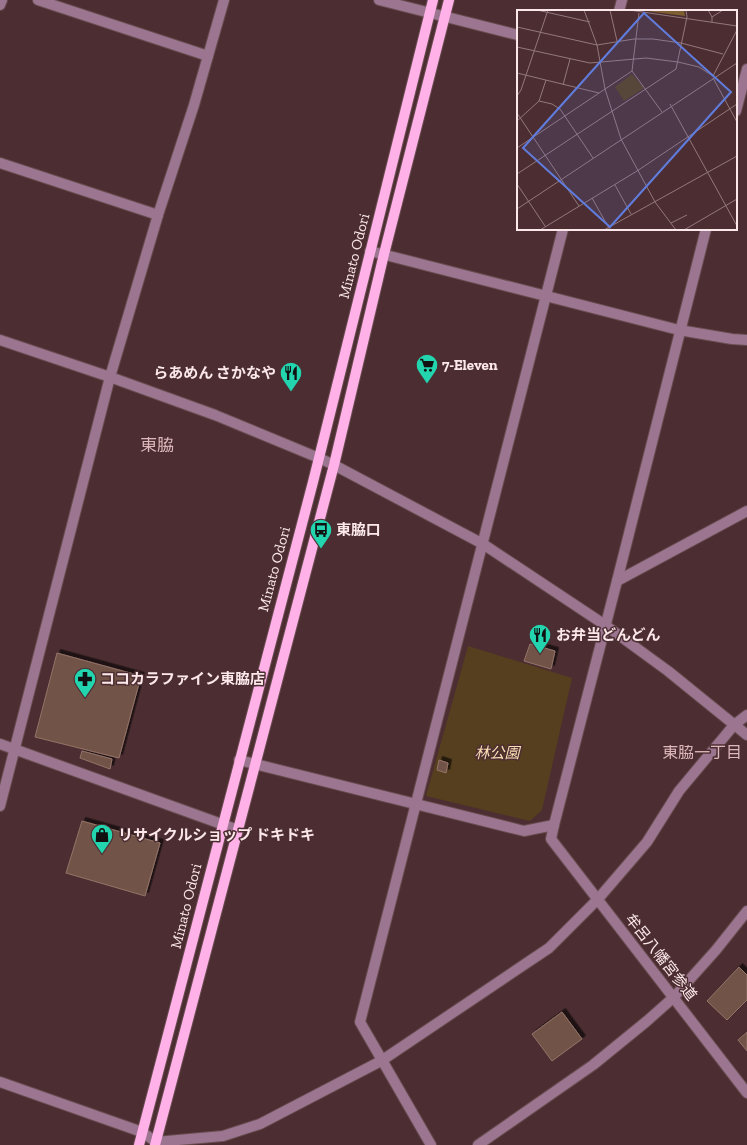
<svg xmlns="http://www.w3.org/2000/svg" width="747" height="1145" viewBox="0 0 747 1145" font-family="'Zilla Slab','Noto Sans JP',serif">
  <defs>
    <filter id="shadow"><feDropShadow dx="3.5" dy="-3.5" stdDeviation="0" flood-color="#0009"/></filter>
  </defs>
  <rect width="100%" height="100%" fill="#4c2e32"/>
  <polygon fill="#553f1e" points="468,646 572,678 542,810 530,821 426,796"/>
  <g fill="#715347" stroke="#947468" filter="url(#shadow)">
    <polygon points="530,644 555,651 551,669 524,661"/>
    <polygon points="57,653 141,676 119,758 35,737"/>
    <polygon points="82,751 112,759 110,769 80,758"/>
    <polygon points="439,760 448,763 446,773 437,770"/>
    <polygon points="82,821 160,843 145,896 66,873"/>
    <polygon points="739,967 747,975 747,1000 727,1020 707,1001"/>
    <polygon points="562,1012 582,1039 552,1061 532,1034"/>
    <polygon points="747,1032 747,1051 738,1040"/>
  </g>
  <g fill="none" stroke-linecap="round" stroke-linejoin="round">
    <g stroke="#684c4f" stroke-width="12">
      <g id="minor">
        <polyline points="38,0 208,56"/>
        <polyline points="379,0 518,35"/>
        <polyline points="0,5 2,0"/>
        <polyline points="619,11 622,0"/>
        <polyline points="736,111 747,69"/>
        <polyline points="0,163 158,215"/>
        <polyline points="370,251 679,330 732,339 747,340"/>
        <polyline points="0,340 110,377 215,415 319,458 334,465 483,544 605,625 668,671 747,735"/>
        <polyline points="617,581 747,511"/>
        <polyline points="0,744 238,830"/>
        <polyline points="239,760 524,831 554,825 551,839 747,1093"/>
        <polyline points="0,806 110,377 158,215 194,105 224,0"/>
        <polyline points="554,825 617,581 706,229"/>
        <polyline points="0,1082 142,1132 156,1142"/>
        <polyline points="157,1145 156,1142 223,1136 260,1124 381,1061 549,948 598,899 647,842 679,791 734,725 747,715"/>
        <polyline points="431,1145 360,1022 563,229"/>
        <polyline points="478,1145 593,1065 647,1021 674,997 716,950 747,911"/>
      </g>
    </g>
    <g stroke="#684c4f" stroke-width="12">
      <g id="major">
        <polyline points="139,1145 313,482 433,0"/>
        <polyline points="155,1145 334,465 384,254 449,0"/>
      </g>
    </g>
    <use href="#minor" stroke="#9c7590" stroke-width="10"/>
    <use href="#major" stroke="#ffb1e8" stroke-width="10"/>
  </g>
  <defs>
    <g id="supermarket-pin" transform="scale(1.15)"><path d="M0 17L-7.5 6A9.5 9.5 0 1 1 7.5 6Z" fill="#23d5af" stroke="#4c2e32"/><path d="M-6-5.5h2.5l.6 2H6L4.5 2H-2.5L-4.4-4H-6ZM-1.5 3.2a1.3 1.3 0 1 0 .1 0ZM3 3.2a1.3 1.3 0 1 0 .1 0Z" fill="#111"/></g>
    <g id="restaurant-pin" transform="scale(1.15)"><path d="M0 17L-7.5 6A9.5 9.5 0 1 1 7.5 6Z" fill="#23d5af" stroke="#4c2e32"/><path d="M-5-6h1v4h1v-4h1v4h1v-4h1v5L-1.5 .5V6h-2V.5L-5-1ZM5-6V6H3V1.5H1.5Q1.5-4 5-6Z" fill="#111"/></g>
    <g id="bus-pin" transform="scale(1.15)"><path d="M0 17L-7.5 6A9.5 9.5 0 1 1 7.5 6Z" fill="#23d5af" stroke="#4c2e32"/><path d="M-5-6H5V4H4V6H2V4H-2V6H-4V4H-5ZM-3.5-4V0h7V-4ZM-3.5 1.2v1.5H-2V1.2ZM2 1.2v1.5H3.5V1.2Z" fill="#111"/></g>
    <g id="pharmacy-pin" transform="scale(1.15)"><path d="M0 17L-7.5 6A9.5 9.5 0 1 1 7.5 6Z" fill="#23d5af" stroke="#4c2e32"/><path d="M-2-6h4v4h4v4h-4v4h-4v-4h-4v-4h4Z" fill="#111"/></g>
    <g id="shop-pin" transform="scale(1.15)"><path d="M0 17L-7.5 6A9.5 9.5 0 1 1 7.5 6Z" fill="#23d5af" stroke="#4c2e32"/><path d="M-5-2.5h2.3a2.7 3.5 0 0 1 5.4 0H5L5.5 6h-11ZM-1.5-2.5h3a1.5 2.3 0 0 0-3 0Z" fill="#111"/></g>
  </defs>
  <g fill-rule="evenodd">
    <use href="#supermarket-pin" x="427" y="365"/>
    <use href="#restaurant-pin" x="291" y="373"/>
    <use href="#bus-pin" x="321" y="530"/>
    <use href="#restaurant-pin" x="540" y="635"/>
    <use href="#pharmacy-pin" x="85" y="679"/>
    <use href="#shop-pin" x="102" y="835"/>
  </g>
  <g text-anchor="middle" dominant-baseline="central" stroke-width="3" stroke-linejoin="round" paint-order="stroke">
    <g font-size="15" fill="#fce8ea" stroke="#4c2e32">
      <text transform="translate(354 256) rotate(-76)">Minato Odori</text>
      <text transform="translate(274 569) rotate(-75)">Minato Odori</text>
      <text transform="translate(186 906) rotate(-76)">Minato Odori</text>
      <text transform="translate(661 957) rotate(52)">牟呂八幡宮参道</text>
    </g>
    <g font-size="15" font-weight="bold" fill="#fce8ea" stroke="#4c2e32" text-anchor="start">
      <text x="442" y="365">7-Eleven</text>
      <text x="276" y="373" text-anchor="end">らあめん さかなや</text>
      <text x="336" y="530">東脇口</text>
      <text x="556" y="635">お弁当どんどん</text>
      <text x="100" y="679">ココカラファイン東脇店</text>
      <text x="118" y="835">リサイクルショップ ドキドキ</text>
    </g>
    <g font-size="15" font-style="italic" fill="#fcdeb5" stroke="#4c2e32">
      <text x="497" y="753">林公園</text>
    </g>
    <g font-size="16" fill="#ddb7bb" stroke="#4c2e32">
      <text x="702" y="752">東脇一丁目</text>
    </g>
    <g font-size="17" fill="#ddb7bb" stroke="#4c2e32">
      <text x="157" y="445">東脇</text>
    </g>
  </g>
  <g transform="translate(517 10)">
    <rect width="220" height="220" fill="#4c2e32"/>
    <path d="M 115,64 L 127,78 L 107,91 L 98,77 Z" fill="#553f1e"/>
    <path d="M 126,0 L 167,0 L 168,6 L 137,2 Z" fill="#7e5f31"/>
    <path fill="none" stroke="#92787c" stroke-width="1" d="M 20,0 L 73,12M 67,0 L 80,35 L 88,79 L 104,129 L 138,192 L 159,220M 93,0 L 100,31M 112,0 L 220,16M 191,0 L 195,7 L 195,12M 122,3 L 115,61 L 145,102M 195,7 L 206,0M 0,17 L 80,35 L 117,29 L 136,29 L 164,33 L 206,44M 0,37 L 73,53 L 129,48 L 161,52 L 182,57 L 196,66 L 220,20M 0,63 L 82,83M 196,68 L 220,112M 46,75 L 53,49M 0,86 L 4,80 L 31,0M 22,91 L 35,94 L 43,99 L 76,148M 153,94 L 220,216M 0,103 L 62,196M 0,111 L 22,91 L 29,70M 0,138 L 115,61M 0,164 L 159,59 L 170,7 L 169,0M 0,174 L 28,216M 98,175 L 114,204M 75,188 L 93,220M 0,199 L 220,53M 154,213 L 170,205M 23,220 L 120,161 L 220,94M 87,220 L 220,146M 167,220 L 220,189"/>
    <path fill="#607cdd" fill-opacity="0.15" stroke="#607cdd" stroke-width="2" d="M 127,3 L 214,82 L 93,217 L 6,138 Z"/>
    <rect width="220" height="220" fill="none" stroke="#fce8ea" stroke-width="2"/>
  </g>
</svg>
